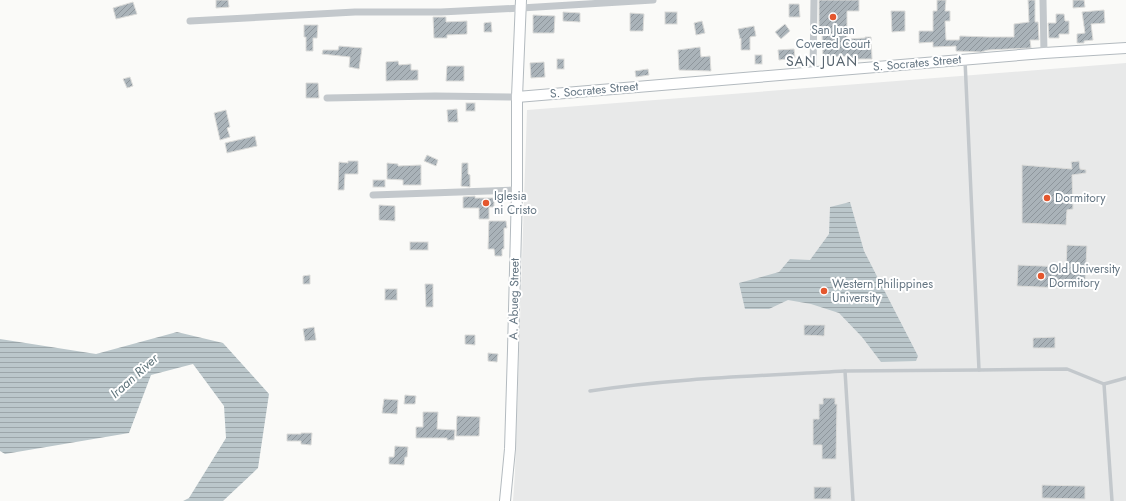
<svg xmlns="http://www.w3.org/2000/svg" width="1126" height="501" viewBox="0 0 1126 501" font-family="Jost,sans-serif">
  <defs>
    <pattern id="water-rules" width="6" height="5" patternUnits="userSpaceOnUse"><rect width="6" height="5" fill="#bbc7cb"/><path d="M0 2.5h6" fill="none" stroke="#9ca6aa"/></pattern>
    <pattern id="building-hatch" width="6" height="6" patternUnits="userSpaceOnUse"><rect width="6" height="6" fill="#aab3b9"/><path d="M-1 1l2-2M0 6l6-6M5 7l2-2" fill="none" stroke="#8e969c"/></pattern>
  </defs>
  <rect width="100%" height="100%" fill="#fafaf8"/>
  <polygon fill="#e8e9e9" points="1126,63 1126,501 513,501 515,472 527,110"/>
  <g fill="url(#water-rules)">
    <polygon points="850,202 864,251 918,356 916,361 881,362 862,337 839,313 811,304 788,300 769,309 745,309 739,283 779,272 790,259 810,260 829,234 830,207"/>
    <polygon points="177,332 223,343 269,394 258,468 223,501 183,501 189,498 226,438 224,406 193,364 151,375 129,433 5,454 0,451 0,339 96,354"/>
  </g>
  <g fill="url(#building-hatch)" stroke="#dcdcda">
    <polygon points="216,0 228,0 229,7 216,8"/>
    <polygon points="819,0 859,0 859,11 847,11 847,39 865,38 865,37 871,37 872,59 858,59 858,61 848,61 847,56 823,57 822,33 819,33"/>
    <polygon points="937,0 946,0 945,11 950,11 950,21 945,21 946,40 959,40 960,36 988,37 1014,37 1014,24 1029,22 1028,0 1035,0 1035,22 1038,22 1039,40 1030,40 1031,48 988,50 981,52 956,51 956,46 933,47 933,42 919,43 919,31 933,31 933,11 937,11"/>
    <polygon points="1073,0 1084,0 1085,7 1073,8"/>
    <polygon points="133,2 137,14 116,19 113,8"/>
    <polygon points="789,4 799,4 800,17 789,17"/>
    <polygon points="1104,10 1105,23 1091,24 1093,40 1084,41 1084,43 1077,43 1077,34 1085,33 1082,12"/>
    <polygon points="891,11 905,11 905,31 892,32"/>
    <polygon points="563,12 580,13 580,22 563,21"/>
    <rect x="665" y="12" width="12" height="12"/>
    <polygon points="630,13 644,14 643,31 630,31"/>
    <polygon points="1056,14 1064,14 1065,21 1069,21 1069,34 1059,34 1059,38 1049,38 1048,23 1056,23"/>
    <polygon points="533,15 555,16 554,33 533,33"/>
    <polygon points="433,17 446,17 446,22 467,21 467,34 447,35 447,38 434,38"/>
    <polygon points="702,21 705,33 696,35 694,23"/>
    <polygon points="491,22 492,32 484,32 484,23"/>
    <polygon points="785,24 790,31 781,39 775,32"/>
    <polygon points="304,25 318,25 317,38 313,38 313,51 306,51 306,37 304,37"/>
    <polygon points="754,26 756,36 750,37 750,50 741,50 741,38 740,39 738,29"/>
    <polygon points="339,46 362,48 359,69 349,67 350,57 322,54 323,50 338,50"/>
    <polygon points="700,47 701,57 710,56 711,71 679,70 678,50"/>
    <polygon points="794,49 795,58 779,60 778,50"/>
    <rect x="755" y="55" width="7" height="9"/>
    <rect x="557" y="59" width="7" height="10"/>
    <polygon points="398,61 399,65 411,64 411,70 418,70 418,80 386,81 386,62"/>
    <polygon points="544,62 545,77 531,78 530,63"/>
    <polygon points="447,66 464,66 464,81 446,81"/>
    <polygon points="648,69 649,75 636,77 635,71"/>
    <polygon points="130,77 133,86 127,88 123,79"/>
    <polygon points="306,83 318,83 319,98 306,98"/>
    <rect x="466" y="103" width="9" height="8"/>
    <polygon points="457,109 458,122 448,122 447,110"/>
    <polygon points="226,110 230,127 227,128 230,137 220,140 214,113"/>
    <polygon points="255,136 257,146 227,153 225,143"/>
    <polygon points="427,155 438,160 436,166 424,161"/>
    <polygon points="348,161 358,161 358,174 345,174 344,190 338,190 339,162 348,163"/>
    <polygon points="1079,161 1080,169 1086,170 1086,173 1072,175 1073,209 1067,210 1066,225 1022,223 1022,165 1072,169 1071,162"/>
    <polygon points="387,163 398,164 398,166 421,165 421,185 403,185 403,180 387,179"/>
    <polygon points="462,163 468,163 468,174 470,175 470,187 461,186"/>
    <rect x="373" y="180" width="12" height="7"/>
    <polygon points="475,196 475,198 494,198 494,207 489,207 489,219 479,219 479,208 463,208 463,197"/>
    <polygon points="379,205 395,206 395,221 379,220"/>
    <polygon points="489,221 506,221 507,228 504,228 504,249 502,249 502,256 495,256 494,249 488,249"/>
    <rect x="410" y="242" width="18" height="8"/>
    <polygon points="1067,245 1087,246 1085,281 1064,280 1063,288 1017,286 1018,265 1066,267"/>
    <polygon points="310,275 310,284 303,284 303,276"/>
    <polygon points="425,284 433,284 433,307 426,307"/>
    <rect x="385" y="289" width="12" height="11"/>
    <polygon points="804,325 825,325 824,336 804,335"/>
    <polygon points="314,327 316,340 305,341 303,329"/>
    <polygon points="465,335 475,335 475,345 465,344"/>
    <polygon points="1055,337 1055,348 1033,348 1033,338"/>
    <polygon points="488,353 498,354 497,362 488,361"/>
    <polygon points="405,395 416,396 415,404 404,404"/>
    <polygon points="823,398 835,398 835,404 837,404 836,459 822,459 822,445 813,445 813,419 819,419 819,404 823,404"/>
    <polygon points="384,399 398,400 397,414 382,413"/>
    <polygon points="423,412 438,412 437,429 455,430 454,440 447,440 447,438 416,438 416,427 423,427"/>
    <polygon points="457,416 480,417 479,436 456,436"/>
    <polygon points="301,433 312,433 311,445 301,444 301,441 287,441 287,434 301,434"/>
    <polygon points="395,446 408,447 407,457 405,457 404,465 389,464 389,457 394,457"/>
    <polygon points="1042,485 1085,486 1085,499 1042,498"/>
    <rect x="814" y="487" width="17" height="12"/>
  </g>
  <g fill="none" stroke-linecap="round" stroke-linejoin="round">
    <g stroke="#b3babf" stroke-width="12">
      <g id="secondary">
        <polyline points="517,97 1044,53 1126,48"/>
        <polyline points="505,501 510,449 513,350 517,190 517,97 521,0"/>
      </g>
    </g>
    <g stroke="#c3c8cc" stroke-width="3.5">
      <polyline points="965,60 979,370 1067,369 1104,384 1126,378"/>
      <polyline points="1104,384 1112,501"/>
      <path d="M 590,391 C 674,378 760,376 845,371"/>
      <polyline points="853,501 845,371 979,370"/>
    </g>
    <g stroke="#c3c8cc" stroke-width="7">
      <polyline points="1043,0 1044,53"/>
      <polyline points="190,21 355,12 441,12 521,8 653,0"/>
      <polyline points="813,72 814,0"/>
      <polyline points="327,98 435,96 517,97"/>
      <polyline points="373,195 517,190"/>
    </g>
    <use href="#secondary" stroke="#fff" stroke-width="10"/>
  </g>
  <g fill="#e4572e" stroke="#fff" stroke-width="1.5">
    <circle cx="833" cy="17" r="4"/>
    <circle cx="1047" cy="198" r="4"/>
    <circle cx="486" cy="203" r="4"/>
    <circle cx="1041" cy="276" r="4"/>
    <circle cx="824" cy="291" r="4"/>
  </g>
  <g text-anchor="middle" dominant-baseline="central" stroke-width="4" stroke-linejoin="round" paint-order="stroke">
    <g font-size="12" fill="#657683" stroke="#fff" text-anchor="start">
      <text x="833" y="30" text-anchor="middle">San Juan<tspan x="833" dy="14">Covered Court</tspan></text>
      <text x="494" y="196">Iglesia<tspan x="494" dy="14">ni Cristo</tspan></text>
      <text x="1055" y="198">Dormitory</text>
      <text x="1049" y="269">Old University<tspan x="1049" dy="14">Dormitory</tspan></text>
      <text x="832" y="284">Western Philippines<tspan x="832" dy="14">University</tspan></text>
    </g>
    <g font-size="12" fill="#657683" stroke="#fff">
      <text transform="translate(917 63) rotate(-5)">S. Socrates Street</text>
      <text transform="translate(594 90) rotate(-5)">S. Socrates Street</text>
      <text transform="translate(514 299) rotate(-89)">A. Abueg Street</text>
    </g>
    <g font-size="13" font-style="italic" fill="#60757c" stroke="#fff">
      <text transform="translate(134 376) rotate(-42)">Iraan River</text>
    </g>
    <g font-size="14" letter-spacing="1" fill="#57646e" stroke="#fff">
      <text x="822" y="61">SAN JUAN</text>
    </g>
  </g>
</svg>
